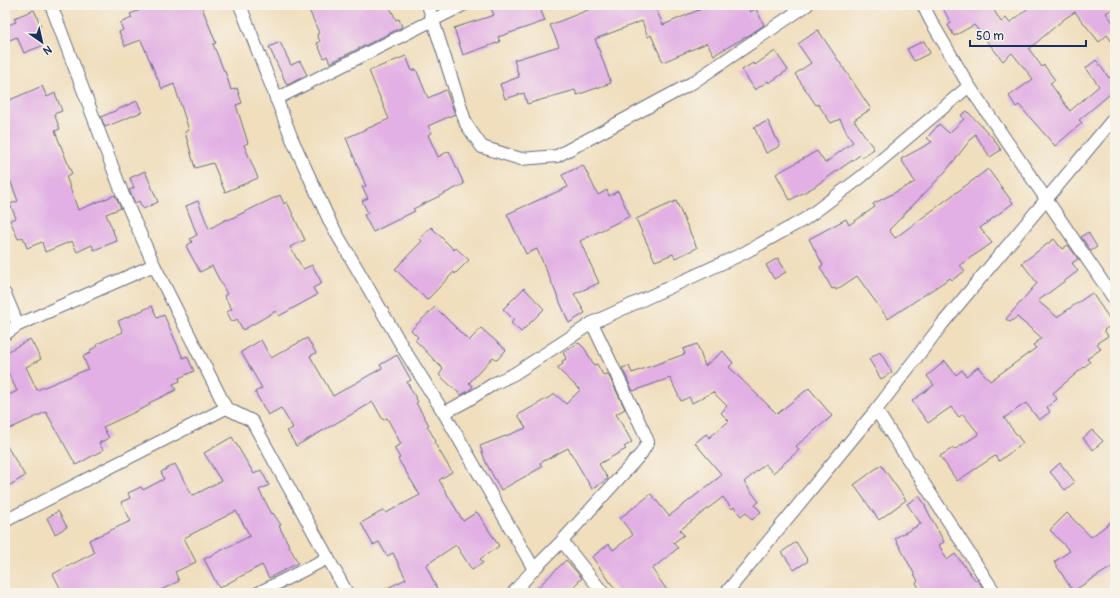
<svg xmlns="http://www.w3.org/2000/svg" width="1120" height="598" viewBox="0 0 1120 598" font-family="Pangolin,sans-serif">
  <rect width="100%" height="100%" fill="#f7f3e8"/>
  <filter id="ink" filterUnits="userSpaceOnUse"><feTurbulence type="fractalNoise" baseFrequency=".025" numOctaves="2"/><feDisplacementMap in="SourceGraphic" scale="8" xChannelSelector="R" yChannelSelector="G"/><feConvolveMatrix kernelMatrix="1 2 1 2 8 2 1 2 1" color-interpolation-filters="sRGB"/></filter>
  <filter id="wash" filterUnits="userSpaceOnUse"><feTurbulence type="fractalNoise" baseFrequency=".012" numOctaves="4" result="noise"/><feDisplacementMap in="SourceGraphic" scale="16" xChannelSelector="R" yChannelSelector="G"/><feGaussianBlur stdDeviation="0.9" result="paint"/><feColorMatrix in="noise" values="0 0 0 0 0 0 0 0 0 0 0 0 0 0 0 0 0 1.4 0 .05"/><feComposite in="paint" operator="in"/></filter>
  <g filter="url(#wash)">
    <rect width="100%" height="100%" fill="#f0debd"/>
    <g id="blocks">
      <g fill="#e2b0e4">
        <polygon points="153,5 201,5 216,43 213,44 224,71 225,71 231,90 237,88 242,103 236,105 248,143 244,145 258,178 225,192 213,163 195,168 185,132 189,130 174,84 162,89 141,40 125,46 119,32 123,30 120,23 132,18 130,14"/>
        <polygon points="307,5 389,5 396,20 399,19 402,27 330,63 327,56 324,58 317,43 320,42 317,34 319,33"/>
        <polygon points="499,5 539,5 545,21 498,37 500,42 463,55 454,28 494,15 491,8"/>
        <polygon points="592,5 654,5 663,25 701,9 699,5 747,5 750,12 756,9 764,25 751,34 714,55 707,43 663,62 651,35 648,37 642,21 595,39 611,83 577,95 575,90 527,104 524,93 505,99 500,84 519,77 514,60 559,46 550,25 593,8"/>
        <polygon points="941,5 991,5 1001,22 1006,18 1010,23 1032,5 1115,5 1115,7 1106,13 1115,25 1115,46 1107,35 1099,42 1075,12 1064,19 1029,49 1042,67 1044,65 1055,80 1050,83 1070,111 1099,86 1086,68 1096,60 1109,78 1115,73 1115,90 1079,120 1082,123 1055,146 1019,105 1016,107 1009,96 1033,79 1012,53 1003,61 974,25 954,36 948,25 951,23"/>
        <polygon points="34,10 41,26 37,27 44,45 24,53 17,37 5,42 5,26 16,22 14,18"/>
        <polygon points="818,30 871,109 854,120 874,149 862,157 860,155 814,187 790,200 776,174 817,151 825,163 853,142 848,135 840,119 831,123 818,104 816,105 795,74 811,63 798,44"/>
        <polygon points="924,41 930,53 914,61 907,49"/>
        <polygon points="280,42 291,65 300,61 307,75 287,85 269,47"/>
        <polygon points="775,51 788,70 769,83 768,81 755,90 742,70 753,63 755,65"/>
        <polygon points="406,56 412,71 416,69 428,98 446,90 455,114 428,126 432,133 428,135 438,157 449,151 464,184 413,209 415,211 373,232 364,215 368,213 362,201 368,198 362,187 366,186 346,138 389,119 369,71"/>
        <polygon points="42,86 47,97 55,93 62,111 54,114 60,129 55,131 72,174 66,176 78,210 115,195 121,208 106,214 117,241 94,250 92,245 77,252 72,241 45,252 42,242 27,248 23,237 18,239 10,220 16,218 10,204 18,201 5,167 5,102"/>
        <polygon points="137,101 142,112 105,127 101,117"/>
        <polygon points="967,111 993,138 1001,150 990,157 975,134 945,172 889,230 895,238 988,169 1013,203 980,228 992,243 960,265 965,271 952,280 950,278 888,319 857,276 836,290 835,288 832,289 820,267 823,265 809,239 846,219 849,225 875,207 873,204 915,182 901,159 932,142 927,138 939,124 949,133 964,119 961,115"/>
        <polygon points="768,121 780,146 766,153 754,127"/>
        <polygon points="583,165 598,195 607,190 609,196 618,191 630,216 580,241 599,283 574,294 585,313 569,323 537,249 526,254 507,214 568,187 562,175"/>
        <polygon points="145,171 158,202 143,209 139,201 135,203 130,192 129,190 134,188 130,178"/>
        <polygon points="280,195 284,204 287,202 305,240 290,247 303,269 312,265 322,283 313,288 317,295 279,316 276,311 243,330 237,319 232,322 227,312 232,309 224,296 227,294 212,266 200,272 186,246 192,242 190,239 197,235 186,206 198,201 209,229 227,219 228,220"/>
        <polygon points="676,201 697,248 675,258 673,254 655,261 636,219"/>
        <polygon points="431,227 454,250 456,248 469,260 455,274 454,272 427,300 395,269 422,241 420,239"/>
        <polygon points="1088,232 1097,247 1091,251 1081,237"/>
        <polygon points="1054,239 1062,249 1068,245 1078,259 1072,263 1078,271 1038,301 1057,317 1092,293 1113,324 1104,330 1108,336 1097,343 1101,349 1087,359 1090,362 1053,393 1057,399 1047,407 1050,412 1039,420 1026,403 1004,418 1023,443 999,461 995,456 957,481 940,456 953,448 954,450 979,434 963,414 959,417 951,407 928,423 912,401 934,385 927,376 945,361 956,375 962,370 966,376 978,367 990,381 1036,348 1033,345 1042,338 1017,317 1010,322 1006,319 1037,283 1022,263"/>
        <polygon points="778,258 786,272 774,279 766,265"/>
        <polygon points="524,288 544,309 521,332 511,323 514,320 503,309"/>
        <polygon points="152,306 157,318 164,315 183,358 187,356 194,371 179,378 180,381 173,384 176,390 149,403 150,405 103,427 109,438 99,443 103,450 76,465 46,412 5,431 5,397 17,391 5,366 5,353 30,339 41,359 26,367 37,390 88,369 83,356 91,353 90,350 98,346 97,344 123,332 118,321"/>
        <polygon points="435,307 469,341 481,328 506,350 497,360 493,357 469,383 473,386 470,390 461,395 439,375 443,369 415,340 418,337 411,330"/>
        <polygon points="307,338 316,353 310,356 333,396 382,368 380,365 397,355 411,380 407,382 418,402 416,403 429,425 427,426 436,441 434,442 452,472 439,480 463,521 477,512 499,546 480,559 483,563 472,570 456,545 426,565 437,589 428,593 377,593 406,579 393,553 387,556 379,542 373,545 361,523 384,510 386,513 420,495 398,459 400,458 394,448 401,444 387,418 383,420 373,402 296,446 287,431 293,428 281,408 268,415 255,392 262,388 241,352 261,340 271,358"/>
        <polygon points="579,343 585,349 594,365 597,364 603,375 608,374 625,409 616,414 632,442 624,447 626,449 599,464 608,479 592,489 568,448 540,463 542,467 501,490 486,463 480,446 526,428 518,415 555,394 566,404 580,390 557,368 563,364 562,361 566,359 563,352"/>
        <polygon points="697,344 705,366 723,351 733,363 729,367 777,414 809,388 832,416 796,446 799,450 773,473 765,464 744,482 759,502 755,505 761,512 752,520 746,512 741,516 734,507 732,509 723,497 680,530 684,535 673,543 678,548 652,569 669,593 618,593 592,557 609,544 613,550 633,535 620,518 651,494 669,516 722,475 695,443 706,434 709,438 729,421 721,413 727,406 713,392 692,403 689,397 681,401 670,378 633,391 622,368 629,366 632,373 685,354 683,349"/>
        <polygon points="880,352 892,372 881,379 869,359"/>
        <polygon points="1092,430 1103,441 1093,450 1083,438"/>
        <polygon points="232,437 254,474 261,470 269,485 259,490 272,514 273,513 281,525 279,526 298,563 269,578 262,565 219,588 204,559 250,536 236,511 184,538 196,562 175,572 179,581 155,593 63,593 53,574 94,553 89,540 131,521 121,502 130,498 128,493 141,487 143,490 164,479 161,472 175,464 192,495 194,494 194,495 221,481 204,453"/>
        <polygon points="5,443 25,476 5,488"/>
        <polygon points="1060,463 1075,482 1065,490 1050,472"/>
        <polygon points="881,465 906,500 879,520 854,485"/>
        <polygon points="919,496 926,506 925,506 944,542 939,545 947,560 955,554 976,581 978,580 986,593 922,593 916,583 918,581 895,538 921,524 907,504"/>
        <polygon points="58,511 67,527 55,534 47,518"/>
        <polygon points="1067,513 1091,537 1115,519 1115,565 1073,591 1054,562 1070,551 1050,530"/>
        <polygon points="796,542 808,561 794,570 782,552"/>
        <polygon points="566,560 582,578 567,593 532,593"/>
      </g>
    </g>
  </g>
  <g filter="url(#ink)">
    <use href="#blocks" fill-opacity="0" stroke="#666c7f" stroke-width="1"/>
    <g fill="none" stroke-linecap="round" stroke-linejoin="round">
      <g stroke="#666c7f" stroke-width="14">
        <g id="street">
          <polyline points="51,5 123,195 154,265 226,408 252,421 328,558"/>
          <polyline points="240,5 292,139 331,224 405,351 444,413 534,569"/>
          <polyline points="428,5 466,124 482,147 521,159 557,156 692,83 807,5"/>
          <polyline points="923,5 931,21 969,86 1115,300"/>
          <polyline points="276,99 463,5"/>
          <polyline points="5,294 18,325"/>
          <polyline points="5,334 18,325 154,265"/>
          <polyline points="876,410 995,593"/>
          <polyline points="444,413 468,400 495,383 514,374 592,323 744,253 805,219 860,178 969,86"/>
          <polyline points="5,521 226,408"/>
          <polyline points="562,541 603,593"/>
          <polyline points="258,593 328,558 347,593"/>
          <polyline points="513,593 534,569 562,541 641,454 648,442 644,432 592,323"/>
          <polyline points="726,593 876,410 943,323 1115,117"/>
        </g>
      </g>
      <use href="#street" stroke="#fff" stroke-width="12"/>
    </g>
  </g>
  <rect width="1120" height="598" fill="none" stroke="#f7f3e8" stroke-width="20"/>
  <g transform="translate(42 42) rotate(146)" stroke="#f7f3e8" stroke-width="3" paint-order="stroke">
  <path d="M0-3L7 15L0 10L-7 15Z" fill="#1b2f5e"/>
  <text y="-6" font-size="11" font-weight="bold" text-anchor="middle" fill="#1b2f5e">N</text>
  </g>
  <path d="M970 40v6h116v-6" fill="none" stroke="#1b2f5e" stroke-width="2"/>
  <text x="976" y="40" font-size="12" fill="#1b2f5e" stroke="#f7f3e8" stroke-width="3" paint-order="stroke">50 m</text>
</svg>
